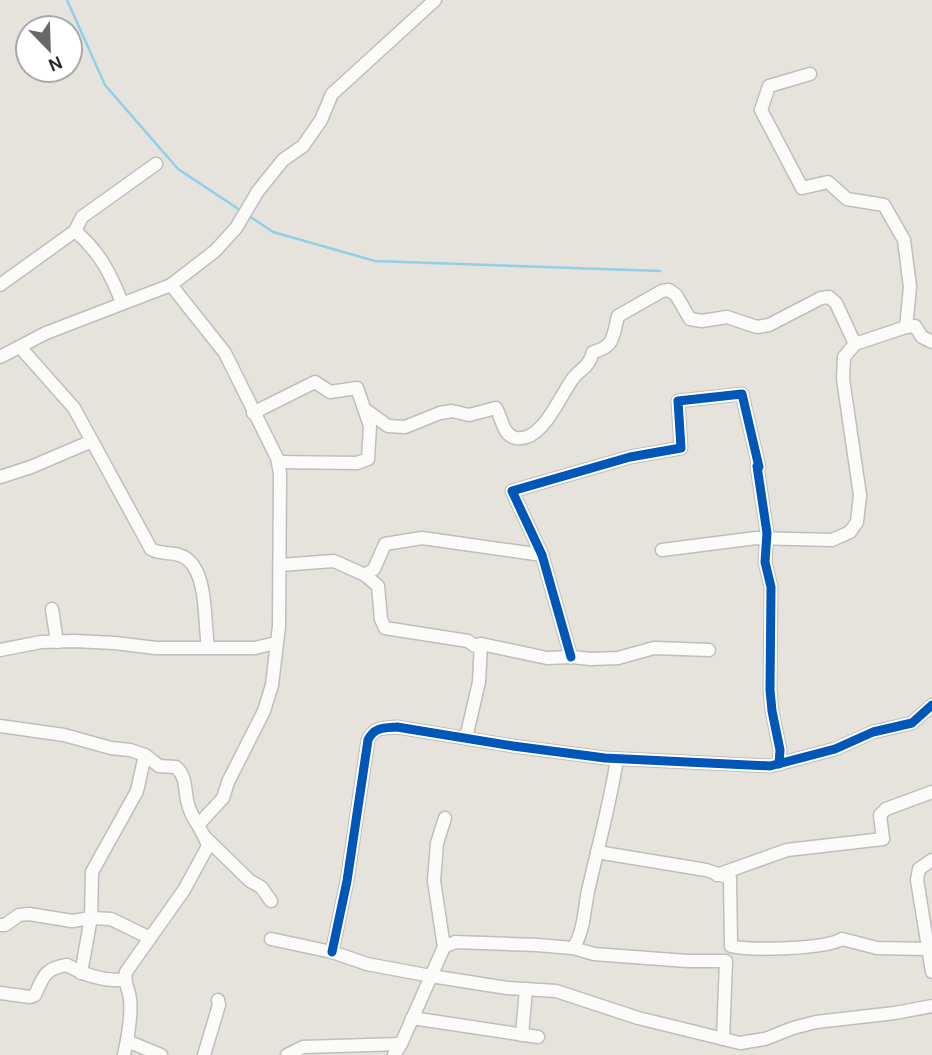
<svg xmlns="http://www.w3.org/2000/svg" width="932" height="1055" viewBox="0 0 932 1055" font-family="Karla,sans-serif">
  <rect width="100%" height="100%" fill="#e6e2dc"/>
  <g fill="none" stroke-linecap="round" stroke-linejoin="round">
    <g stroke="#8ed0e9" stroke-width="2.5">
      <polyline points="67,0 105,85 178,169 240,210"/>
      <polyline points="249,216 273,232 375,261 660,271"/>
    </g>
    <g stroke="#bfbebe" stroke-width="15">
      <g id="minor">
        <polyline points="810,74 769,86 761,110 802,188 828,182 847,199 884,205 904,240 910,287 906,327"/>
        <path d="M 75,231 C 99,251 111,274 122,303"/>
        <polyline points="0,285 75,231 82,217 156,164"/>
        <polyline points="171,285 225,353 277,458 280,473 279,626 272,685 264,711 228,782 223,798 199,824"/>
        <path d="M 20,347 L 74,408 L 151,549 C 162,556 176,550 187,559 C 208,575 204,623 208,647"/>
        <polyline points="0,357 46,333 171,285 215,251 236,228 258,191 283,160 303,146 321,120 332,94 435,0"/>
        <path d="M 366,410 L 388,426 L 405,427 L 440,413 L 452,411 L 469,415 L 496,408 C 502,418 503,436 516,438 C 543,443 561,393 574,377 C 583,367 588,368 593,352 C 615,347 613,335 618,316 L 662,291 L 669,290 L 676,295 L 690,319 L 702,321 L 727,317 L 757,327 L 769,325 L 821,298 L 829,297 L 836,303 L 855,344 L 906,327 L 915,326 L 922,337 L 932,342"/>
        <polyline points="253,413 315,382 330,392 357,388 370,426 368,459 357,463 278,462"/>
        <polyline points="0,477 31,467 92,441"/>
        <polyline points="662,550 756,538 832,540 850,532 857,522 860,495 843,379 844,357 855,344"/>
        <polyline points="280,565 334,561 365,575 378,586 381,619 385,628 468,641 475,646 481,644"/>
        <polyline points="365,575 374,569 385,544 422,538 542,555"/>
        <polyline points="52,609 57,642"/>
        <polyline points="0,650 41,642 74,641 115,643 156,648 255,648 276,643"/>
        <polyline points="571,657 542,555 512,491 630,457 681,448 678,401 742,394 759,467 757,466 767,533 765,562 771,587 770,690 772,711 780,750 779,764"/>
        <path d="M 0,726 L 64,735 L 111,748 L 130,750 L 145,755 L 159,766 L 176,767 C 189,779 183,795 190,810 C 195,823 204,832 208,846 L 184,890 L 126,972 C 123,982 129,988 130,999 C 132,1017 128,1037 124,1055"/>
        <polyline points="466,738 479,682 481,644 547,658 571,657 591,659 618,658 654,648 709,650"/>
        <polyline points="206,838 250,881 261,887 271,901"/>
        <path d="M 597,852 L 706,870 L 730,878 L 731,946 C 750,951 826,949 842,939 L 877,948 L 929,949"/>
        <polyline points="932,860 919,869 917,880 932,972"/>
        <polyline points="717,875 787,850 883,839 880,815 886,809 932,792"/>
        <polyline points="0,925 5,925 19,915 29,914 72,921 91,918 111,919 150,938"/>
        <polyline points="271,939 332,952 367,964 431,976 507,988 556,991 638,1018 740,1043 765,1039 793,1028 816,1022 895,1013 932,1006"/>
        <polyline points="444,947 434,881 437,843 445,818"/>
        <path d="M 573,948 C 584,932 584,911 588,891 C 598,847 610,804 617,759"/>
        <path d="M 332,952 L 347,881 L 368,740 C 374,727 384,728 397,727 L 513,746 L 605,758 L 770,766 L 835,749 L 873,732 L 912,723 L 932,705"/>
        <polyline points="81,973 91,918 92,872 137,791 145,755"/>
        <path d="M 0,993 L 30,997 L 35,995 C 43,977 45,968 67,965 C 84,975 103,981 124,980"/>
        <polyline points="412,1018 538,1037"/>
        <polyline points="522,1035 526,989"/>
        <polyline points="127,1041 161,1055"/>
        <polyline points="204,1055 219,1005 218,1000"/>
        <polyline points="287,1055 303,1047 401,1044"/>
        <polyline points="394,1055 401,1044 444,947 455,942 537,945 573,948 594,954 687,961 726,961 723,1039"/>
      </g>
    </g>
    <use href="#minor" stroke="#fbfbfa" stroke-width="12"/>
    <g stroke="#fff" stroke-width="13">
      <g id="cycleway">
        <polyline points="571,657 542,555 512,491 630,457 681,448 678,401 742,394 759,467 757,466 767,533 765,562 771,587 770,690 772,711 780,750 779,764"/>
        <path d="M 332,952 L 347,881 L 368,740 C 374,727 384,728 397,727 L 513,746 L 605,758 L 770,766 L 835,749 L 873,732 L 912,723 L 932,705"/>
      </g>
    </g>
    <use href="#cycleway" stroke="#0057b8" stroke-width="9"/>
  </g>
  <g transform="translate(49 49) rotate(157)"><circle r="33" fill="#ffffff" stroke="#a9a9a9" stroke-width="2"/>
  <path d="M0-5L12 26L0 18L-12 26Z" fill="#6a6866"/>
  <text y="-10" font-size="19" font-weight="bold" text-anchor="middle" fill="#272727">N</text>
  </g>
</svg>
